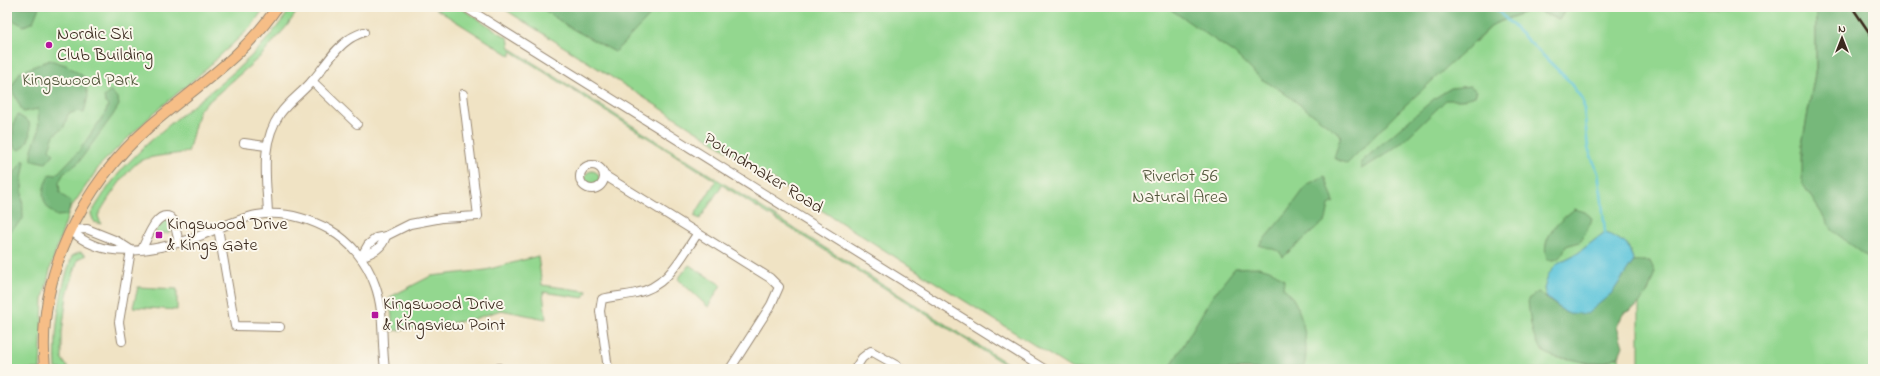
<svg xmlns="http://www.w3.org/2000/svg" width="1880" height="376" viewBox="0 0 1880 376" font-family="'Indie Flower',sans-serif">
  <rect width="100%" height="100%" fill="#fbf7ec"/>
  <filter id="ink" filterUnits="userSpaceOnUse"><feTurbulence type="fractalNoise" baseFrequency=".025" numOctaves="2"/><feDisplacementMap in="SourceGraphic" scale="8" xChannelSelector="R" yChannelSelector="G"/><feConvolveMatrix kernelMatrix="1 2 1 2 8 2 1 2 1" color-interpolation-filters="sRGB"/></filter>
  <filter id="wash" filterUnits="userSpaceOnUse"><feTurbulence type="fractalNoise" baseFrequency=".012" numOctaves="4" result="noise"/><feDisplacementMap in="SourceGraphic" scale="16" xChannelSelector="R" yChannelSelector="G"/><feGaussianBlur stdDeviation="0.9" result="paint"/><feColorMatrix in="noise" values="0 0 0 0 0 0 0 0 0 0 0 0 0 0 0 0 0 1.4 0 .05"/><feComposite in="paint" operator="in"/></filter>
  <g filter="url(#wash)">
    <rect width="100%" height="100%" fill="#f0e3c4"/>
    <g fill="#93d78f" stroke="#678056">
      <polygon points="7,7 265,7 251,27 198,76 155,112 101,164 70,209 51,266 43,299 40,369 7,369"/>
      <path d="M 292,7 L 300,7 L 287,26 L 262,55 L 199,110 L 188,152 C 173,155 156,155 142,160 C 131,163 104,204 98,216 L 101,224 L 94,222 L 91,214 C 103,194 115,176 131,160 C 167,122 212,94 249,58 C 265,43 279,25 292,7 Z"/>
      <polygon points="433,7 459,7 508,38 510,48 1016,369 1012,369 722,185 700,219 694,216 716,181 511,51 511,56"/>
      <polygon points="501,7 1473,7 1474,43 1494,24 1533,9 1559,20 1567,7 1814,7 1816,14 1816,68 1802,145 1873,223 1873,369 1639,369 1639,261 1634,261 1627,244 1605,232 1578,253 1558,263 1544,289 1547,298 1538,292 1542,351 1555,357 1574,359 1589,364 1604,363 1619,356 1620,369 1072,369"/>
      <circle cx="592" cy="178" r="7"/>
      <polygon points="163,220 168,221 172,230 168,233 156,234 156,229"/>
      <path d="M 80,252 L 86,255 L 78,259 L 67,295 L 62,333 L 62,359 L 69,369 L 56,369 C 54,330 59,293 72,256 Z"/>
      <polygon points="538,256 542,285 587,291 584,298 543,292 546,319 501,310 471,320 393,331 390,297 431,276 486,270"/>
      <polygon points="689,265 721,285 708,307 678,279"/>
      <polygon points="138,287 177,289 177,310 133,307"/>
    </g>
    <g fill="#76b87a" stroke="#58714c">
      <polygon points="7,7 39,7 33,22 24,26 9,18 7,18"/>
      <polygon points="540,7 658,7 615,52 569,27"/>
      <polygon points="1167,7 1567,7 1559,20 1533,9 1494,24 1398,112 1347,164 1334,158 1341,135 1280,90 1261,79 1234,53"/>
      <polygon points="1814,7 1873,7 1873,261 1833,231 1802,183 1802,145 1816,68 1816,14"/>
      <polygon points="50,60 66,65 84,77 88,96 84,113 78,111 68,114 64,127 54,135 49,149 54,154 46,163 32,160 32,149 39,131 38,109 23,112 11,88 20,72"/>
      <path d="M 1470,86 L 1477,91 L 1475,96 L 1462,100 L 1446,100 C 1435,110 1425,121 1414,131 C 1399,146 1380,159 1361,169 L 1361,162 L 1435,98 L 1451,88 Z"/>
      <path d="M 111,91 L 118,99 L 119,105 L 113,115 L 78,163 L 64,173 L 59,182 L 60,193 L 71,202 L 68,215 L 57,216 C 40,204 40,191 50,174 L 56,175 L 79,151 L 105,113 L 108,106 L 105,102 L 104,97 Z"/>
      <path d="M 18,115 L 29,122 C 31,134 30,143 20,150 L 14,147 C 13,136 11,124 18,115 Z"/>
      <polygon points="22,161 25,161 22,179 23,219 7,235 7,185"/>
      <polygon points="1325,176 1334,202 1329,205 1326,220 1283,257 1279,251 1259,245 1288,211 1308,184"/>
      <path d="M 1575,209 L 1585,212 L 1592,218 C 1590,228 1584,233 1580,242 L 1566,246 C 1562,256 1559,261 1548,260 C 1538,240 1559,220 1575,209 Z"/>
      <path d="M 1634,261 L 1650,261 L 1655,272 L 1648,292 L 1636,307 L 1623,314 L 1617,327 L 1623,346 L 1619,356 C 1601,365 1594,365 1575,360 C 1568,358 1561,359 1554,357 C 1531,349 1530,320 1528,299 L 1538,292 L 1566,313 L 1612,293 Z"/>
      <path d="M 1258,267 C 1268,269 1277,272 1284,280 L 1283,288 C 1302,299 1311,349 1303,369 L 1169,369 L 1212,297 L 1235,268 Z"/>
    </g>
    <polygon fill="#5dc5da" stroke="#4c787c" points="1605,232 1627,244 1634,261 1612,293 1587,314 1566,313 1547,298 1544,289 1548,275 1558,263 1578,253"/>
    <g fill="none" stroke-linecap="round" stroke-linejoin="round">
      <polyline stroke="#5dc5da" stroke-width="2.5" points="1494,7 1567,79 1583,100 1588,148 1598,173 1601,192 1605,232"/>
    </g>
  </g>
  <g filter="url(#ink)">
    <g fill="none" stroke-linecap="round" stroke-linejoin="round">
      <g stroke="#968671" stroke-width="10">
        <g id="minor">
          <polyline points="465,7 1044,369"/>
          <polyline points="312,81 357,124"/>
          <polyline points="244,143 266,146"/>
          <circle cx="592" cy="177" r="12"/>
          <polyline points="604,175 770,278 779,287 771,305 730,369"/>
          <path d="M 268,214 C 267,180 259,144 280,114 C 289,101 302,93 312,81 C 324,68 333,50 348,40 C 353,36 359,34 364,32"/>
          <polyline points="218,228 235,326 280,327"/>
          <path d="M 71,230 C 103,263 158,250 197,237 C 216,230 236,219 257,215 C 282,211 308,218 330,230 C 351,242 367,262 375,285 C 385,312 381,341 385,369"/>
          <polyline points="71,230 87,229 117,241 131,250"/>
          <path d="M 142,249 C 147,239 156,211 170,217 L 174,221 L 179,243"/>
          <polyline points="361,257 368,245 376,238 386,236 410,224 442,218 478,216 463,94"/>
          <path d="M 361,257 C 373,252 382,249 386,236"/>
          <polyline points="122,341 119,322 131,250"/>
          <polyline points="499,368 499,369"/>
          <path d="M 608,369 L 600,311 L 602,299 C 613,296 624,296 636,293 C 668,287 681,257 698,233"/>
          <polyline points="855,369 862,358 871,351 903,369"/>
        </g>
      </g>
      <g stroke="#968671" stroke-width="12">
        <path id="major" d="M 45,369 C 36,275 82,185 151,125 C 194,88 246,55 277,7"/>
      </g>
      <use href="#minor" stroke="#fff" stroke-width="8"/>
      <use href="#major" stroke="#f6be87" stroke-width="10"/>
      <polyline stroke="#3b2a1e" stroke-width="2.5" points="1852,7 1873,38"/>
    </g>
  </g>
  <g fill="#b5179e" stroke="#fbf7ec" stroke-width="1.5">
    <circle cx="49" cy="45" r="4"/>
    <rect x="155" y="231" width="8" height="8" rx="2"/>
    <rect x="371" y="311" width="8" height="8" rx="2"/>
  </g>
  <g text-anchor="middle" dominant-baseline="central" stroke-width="4" stroke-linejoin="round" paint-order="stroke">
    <g font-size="18" fill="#3b2a1e" stroke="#fbf7ec" text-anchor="start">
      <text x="57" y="35">Nordic Ski<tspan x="57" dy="21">Club Building</tspan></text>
      <text x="167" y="225">Kingswood Drive<tspan x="167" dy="21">&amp; Kings Gate</tspan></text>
      <text x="383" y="305">Kingswood Drive<tspan x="383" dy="21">&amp; Kingsview Point</tspan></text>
    </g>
    <g font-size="18" fill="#51553a" stroke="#fbf7ec">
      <text x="80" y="81">Kingswood Park</text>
      <text x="1180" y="177">Riverlot 56<tspan x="1180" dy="21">Natural Area</tspan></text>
    </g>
    <g font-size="18" fill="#3b2a1e" stroke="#fbf7ec">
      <text transform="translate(763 174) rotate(32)">Poundmaker Road</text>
    </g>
  </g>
  <rect width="1880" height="376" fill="none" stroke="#fbf7ec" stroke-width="24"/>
  <g transform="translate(1842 38)" stroke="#fbf7ec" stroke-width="3" paint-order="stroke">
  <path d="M0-3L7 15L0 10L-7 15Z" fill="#3b2a1e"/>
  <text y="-6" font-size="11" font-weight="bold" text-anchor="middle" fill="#3b2a1e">N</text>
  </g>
</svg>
